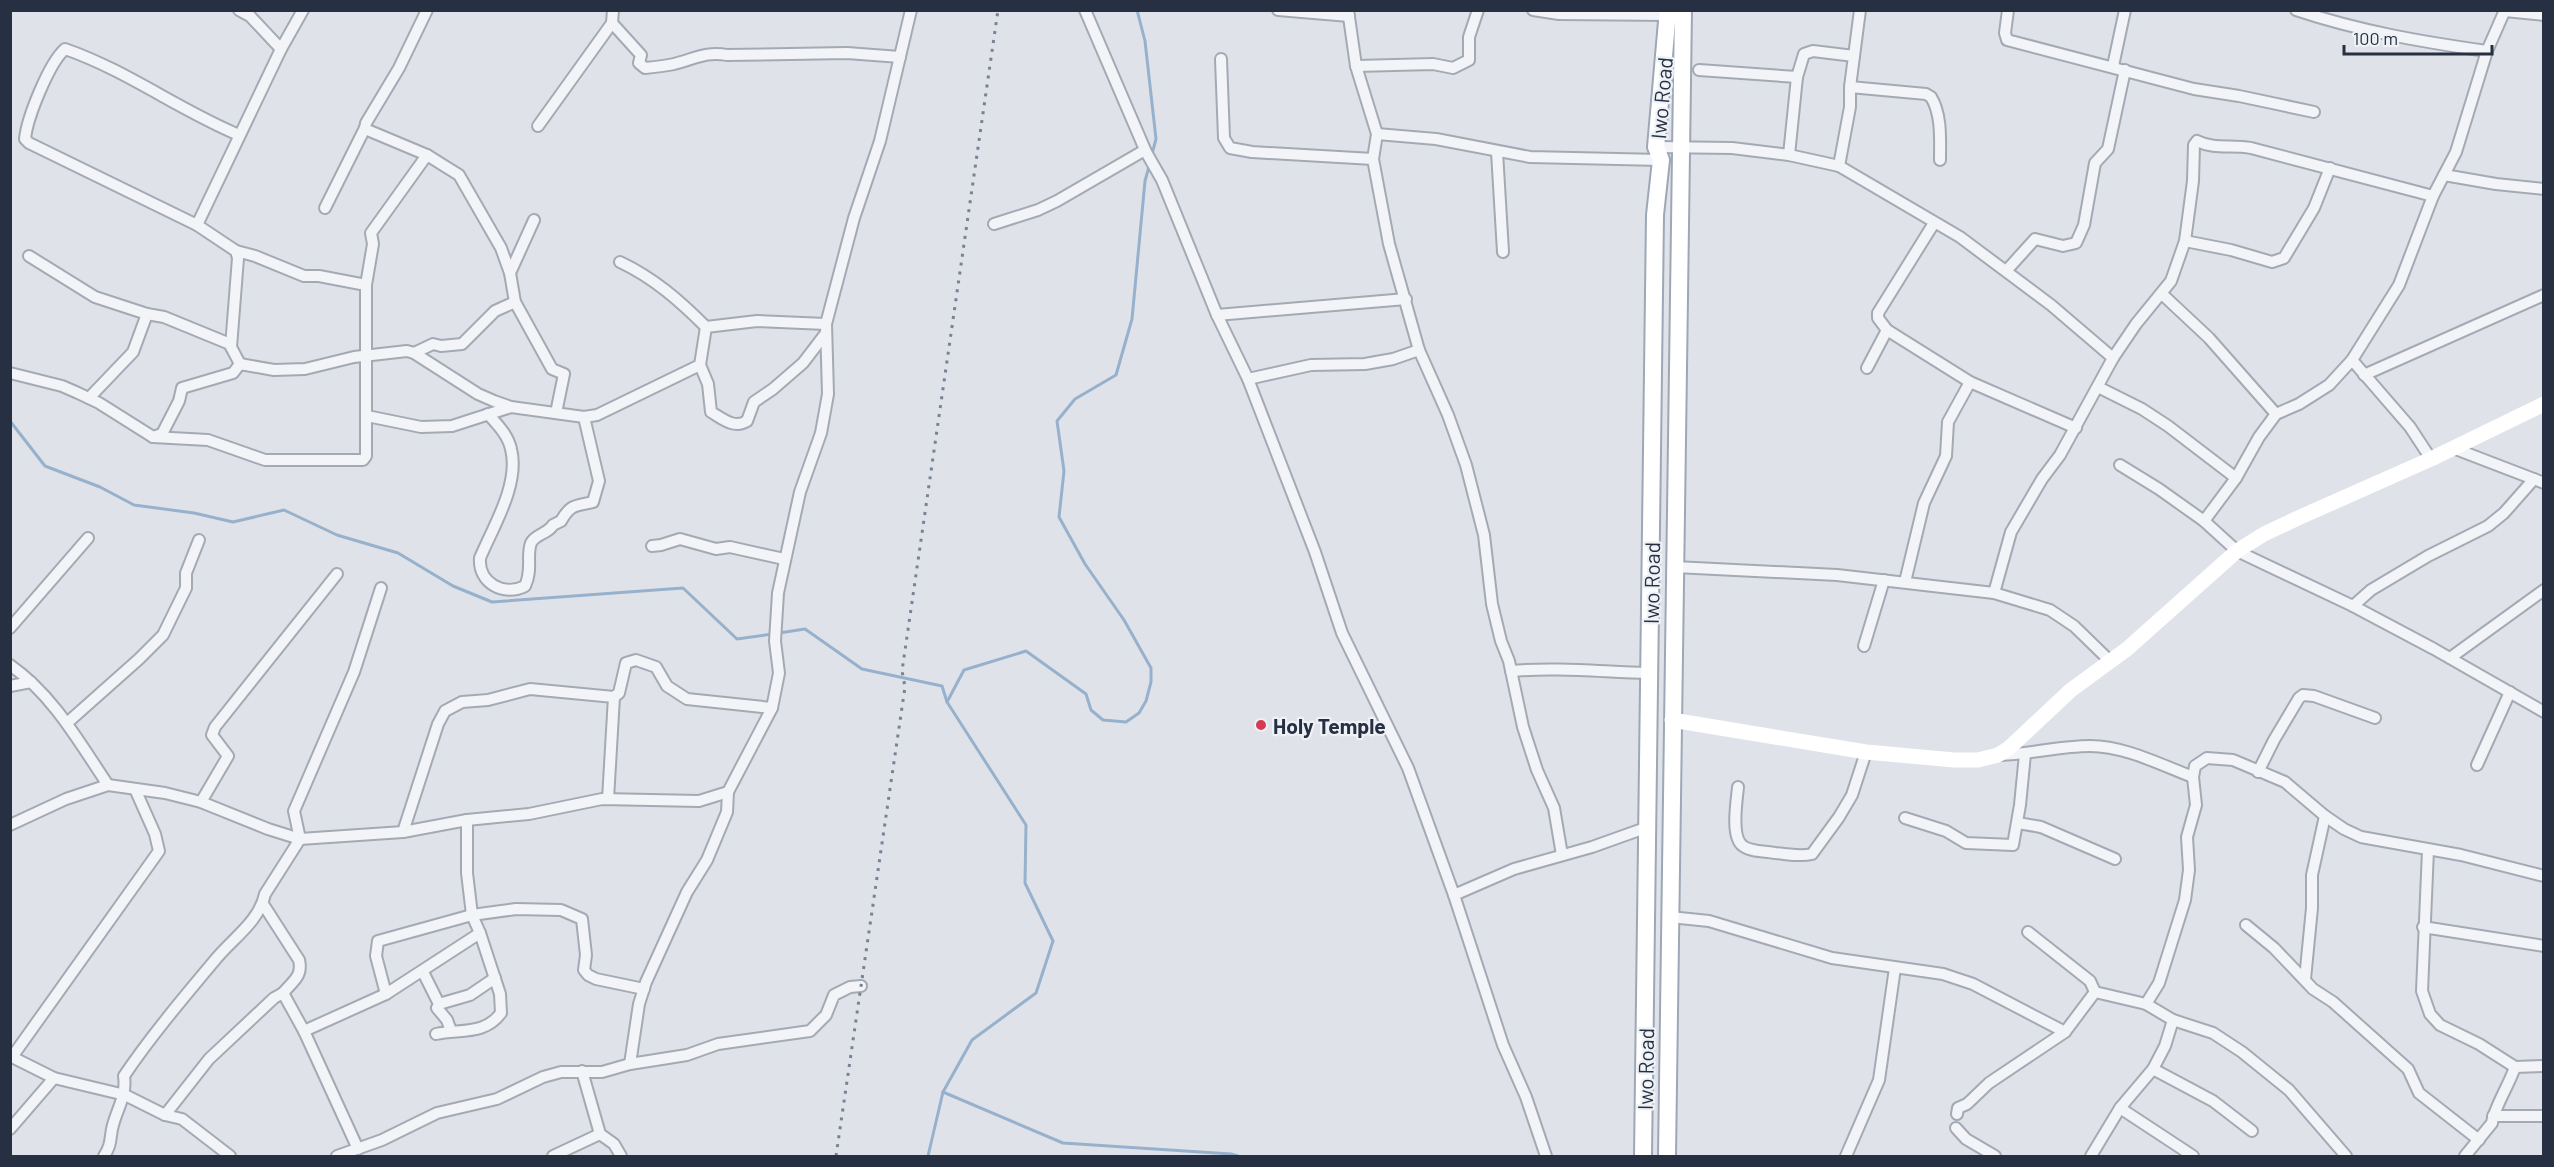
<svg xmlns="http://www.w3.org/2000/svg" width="2554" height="1167" viewBox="0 0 2554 1167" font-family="Barlow,sans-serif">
  <rect width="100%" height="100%" fill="#dfe3e9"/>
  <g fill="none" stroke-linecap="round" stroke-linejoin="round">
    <g stroke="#97b1cc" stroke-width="3">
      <polyline points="1137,10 1145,41 1156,139 1152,154"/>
      <polyline points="10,421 45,466 100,487 134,505 194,513 233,522 284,510 337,535 398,553 453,586 492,602 683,588 737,639 772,634"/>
      <polyline points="779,633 805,629 862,669 942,686 947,702"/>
      <polyline points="943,1092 1063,1143 1231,1154 1238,1156"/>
      <polyline points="928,1156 943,1092 972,1040 1036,993 1053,941 1025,883 1026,825 947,702 964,670 1026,651 1086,694 1091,710 1103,720 1126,722 1139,713 1146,701 1151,682 1151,668 1124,620 1085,564 1059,517 1064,471 1057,421 1075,399 1116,375 1132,319 1145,181 1150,163"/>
    </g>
    <g stroke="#a4aab4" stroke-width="14">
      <g id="street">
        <polyline points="239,10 250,16 281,49"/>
        <polyline points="427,10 399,68 366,123 365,129 427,155 459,175 501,248 510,273 515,302 552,369 564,374 556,413"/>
        <path d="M 613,10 L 612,23 L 641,55 L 639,63 L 645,68 C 655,67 665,66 674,64 C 694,59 707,51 727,55 L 847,53 L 900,57"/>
        <polyline points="1085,10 1146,152 1162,180 1217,315 1248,379 1315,552 1342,633 1408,768 1454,895 1514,869 1592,847 1648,827"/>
        <polyline points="1278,10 1349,16"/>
        <polyline points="1348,10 1356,66 1377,134 1373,159 1389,244 1419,350 1448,415 1466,465 1484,535 1492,604 1501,641 1509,661 1523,727 1537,770 1554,808 1562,855"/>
        <polyline points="1533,10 1559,14 1668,15"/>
        <polyline points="2008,10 2005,33 2007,40 2194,89 2239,96 2314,112"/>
        <path d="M 2296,10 C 2359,31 2422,42 2487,51"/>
        <polyline points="2505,11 2544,15"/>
        <polyline points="1221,59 1224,138 1230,148 1252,152 1373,159"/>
        <polyline points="1356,66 1433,64 1453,68 1469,60 1469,37 1478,10"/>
        <polyline points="2113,66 2125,10"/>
        <polyline points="1699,70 1797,77"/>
        <path d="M 1850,87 L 1926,94 L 1931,97 C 1942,115 1940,140 1940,160"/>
        <polyline points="538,126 612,23"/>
        <polyline points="1377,134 1436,139 1530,157 1661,160"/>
        <path d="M 239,135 C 179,110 126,70 65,49 C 49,63 27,118 25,139 L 29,143 L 197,225 L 281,49 L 303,10"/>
        <polyline points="1656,147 1732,148 1789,155 1839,166 1960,237 2051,305 2113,358"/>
        <polyline points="1497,152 1503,252"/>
        <polyline points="1789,155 1797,77 1804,54 1813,51 1854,56"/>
        <polyline points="1839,166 1850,107 1850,87 1860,10"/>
        <polyline points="2444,175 2496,184 2544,189"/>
        <polyline points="325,208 365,128"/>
        <polyline points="994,224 1038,210 1057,201 1145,150"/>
        <polyline points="197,225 236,251 238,258 231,347 240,364"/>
        <polyline points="2185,241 2231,250 2272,262 2284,258 2314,208 2330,168"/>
        <polyline points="236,251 255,256 304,276 319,276 366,285"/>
        <polyline points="29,256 95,297 147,314"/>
        <path d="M 620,262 C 654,278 680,301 706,327"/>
        <polyline points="2007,270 2035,239 2063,246 2076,243 2084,225 2095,163 2108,149 2125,70"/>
        <polyline points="510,273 534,220"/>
        <polyline points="2162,294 2209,338 2276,414"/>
        <polyline points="1217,315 1406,299"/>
        <polyline points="1887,330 1970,382 2076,428"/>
        <polyline points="414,353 433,344 441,346 462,344 495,311 515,302"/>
        <polyline points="2352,360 2410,427 2431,459"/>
        <path d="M 700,365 L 708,384 L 711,412 C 723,419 734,429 747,421 L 754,402 L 773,389 L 803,363 L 826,333"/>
        <polyline points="1867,368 1887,330 1878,318 1878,313 1934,223"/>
        <polyline points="10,373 62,386 78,393 99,403 153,437 208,440 265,460 363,460 366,456 366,285 373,244 371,233 427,155"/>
        <polyline points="2364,375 2544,295"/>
        <polyline points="1248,379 1311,365 1365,364 1393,359 1419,350"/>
        <polyline points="2098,387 2142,409 2168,426 2236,478"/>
        <polyline points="89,398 133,352 147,314 164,317 230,344 231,347"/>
        <path d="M 488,414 C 497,424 508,435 511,449 C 520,484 493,527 480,558 C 478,583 504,597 525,586 C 533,569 526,556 531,543 C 535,534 548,534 553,525 L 561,521 C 571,503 577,506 593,502 L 599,481 L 584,417"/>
        <polyline points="367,416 421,427 452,426 511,407"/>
        <polyline points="153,437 162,434 179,401 182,388 233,373 240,364 274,370 305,369 354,357 407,351 414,353 478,394 494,401 511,407 584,417 597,415 700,365 706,327 757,321 826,324"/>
        <polyline points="2453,448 2544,483"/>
        <polyline points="2120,465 2159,489 2204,521 2237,551 2353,606 2434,649 2544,712"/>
        <polyline points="2204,521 2236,478 2259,437 2276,414 2299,404 2329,385 2352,360 2399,285 2433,196 2456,152 2487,51 2505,10"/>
        <polyline points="652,546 661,545 680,539 716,549 730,547 784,559"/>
        <polyline points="1675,567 1837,575 1994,593 2050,610 2074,626 2110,661"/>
        <polyline points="1905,582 1924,503 1946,456 1948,422 1970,382"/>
        <path d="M 1994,593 L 2011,532 L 2042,479 L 2060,455 L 2113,358 L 2136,324 L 2171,281 L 2185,241 L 2193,181 L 2194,145 L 2197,141 C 2215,150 2232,144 2251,148 L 2433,196"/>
        <polyline points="2353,606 2371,590 2428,556 2488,526 2504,513 2534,479"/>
        <polyline points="10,628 88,538"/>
        <polyline points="1864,646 1884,580"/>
        <polyline points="2450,658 2544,590"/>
        <path d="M 10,665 C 53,695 79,742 108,785"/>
        <path d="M 1511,671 C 1559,667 1602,672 1650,673"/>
        <polyline points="10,686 31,682"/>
        <polyline points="67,723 139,659 163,635 186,588 186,573 199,540"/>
        <path d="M 2001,755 C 2031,754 2060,746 2090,746 C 2125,746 2161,765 2193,777"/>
        <polyline points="2477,765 2510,692"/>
        <polyline points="2258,772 2274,740 2299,698 2303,695 2314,696 2375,718"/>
        <path d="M 1738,787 C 1737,800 1730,837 1743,846 C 1751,852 1765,851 1775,853 C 1787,854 1800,857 1812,854 L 1839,817 L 1852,795 L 1866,752"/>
        <polyline points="608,799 614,697"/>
        <polyline points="201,802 228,756 212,735 215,727 337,574"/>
        <polyline points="1905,818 1946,831 1966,843 2013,845 2020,805 2025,754"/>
        <polyline points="2018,823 2041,827 2115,859"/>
        <polyline points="10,825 66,799 108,785 165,793 201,802 268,829 300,839 403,832 467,820 529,814 602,799 699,801 728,792"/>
        <polyline points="403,832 438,724 445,711 462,702 488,700 530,689 614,697 619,693 626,663 636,660 656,667 667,686 687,699 772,708"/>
        <polyline points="2428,850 2422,991 2430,1014 2440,1025 2479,1044 2515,1067 2544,1066"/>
        <polyline points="1454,895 1503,1045 1526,1097 1546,1156"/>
        <path d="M 263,904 L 299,960 C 303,976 293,981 283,993"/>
        <polyline points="1670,917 1709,921 1832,958 1943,974 1973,984 2065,1032"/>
        <polyline points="2246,925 2274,948 2313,989 2333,1002 2408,1069 2419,1093 2479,1140"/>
        <polyline points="2423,927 2544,946"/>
        <polyline points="2028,932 2090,981 2095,992 2146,1004 2173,1020 2213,1033 2242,1052 2289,1090 2346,1156"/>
        <polyline points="423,972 439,1004 437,1008 447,1020 451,1031"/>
        <polyline points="2305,979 2312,908 2312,875 2325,816"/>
        <polyline points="386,994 376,956 378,941 472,915 516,909 561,910 582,919 586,955 584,970 588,975 596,979 644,989"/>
        <polyline points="439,1004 470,995 495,978"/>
        <polyline points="2146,1004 2159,983 2185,900 2189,870 2187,837 2196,805 2193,777 2195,766 2207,758 2233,760 2285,782 2325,816 2344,829 2361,837 2461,855 2544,876"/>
        <polyline points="304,1031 358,1149"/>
        <path d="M 436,1034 C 461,1029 485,1035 501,1013 L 500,994 L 480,933 L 472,915 L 467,873 L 467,820"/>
        <polyline points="10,1056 54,1078 125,1095 165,1115 182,1119 230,1156"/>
        <polyline points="12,1057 159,851 155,834 135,789"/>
        <polyline points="630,1064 639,1004 646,982 687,892 707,860 727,812 728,792 772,708 779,673 775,641 778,593 800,492 821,433 828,394 826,324 854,218 880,141 911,10"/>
        <polyline points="2153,1069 2213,1101 2252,1131"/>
        <polyline points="582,1071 600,1134 614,1144 621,1156"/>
        <polyline points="2120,1108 2193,1156"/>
        <polyline points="1957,1114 1958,1108 1967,1104 1989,1083 2065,1032 2095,992"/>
        <polyline points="165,1115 209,1059 274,998 283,993 304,1031 386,994 480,933"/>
        <polyline points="2493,1116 2544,1116"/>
        <polyline points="1956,1128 1966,1139 1995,1156"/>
        <polyline points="10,1129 54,1078"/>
        <path d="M 104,1156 C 111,1146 110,1140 112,1129 C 116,1110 127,1097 124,1076 C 151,1036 184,997 215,960 C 232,939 259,922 265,894 L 300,839 L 294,811 L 354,672 L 381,588"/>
        <polyline points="337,1156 382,1140 437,1113 497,1099 543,1077 561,1072 602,1072 630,1064 687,1055 718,1044 810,1031 826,1015 834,995 850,987 861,986"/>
        <polyline points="553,1156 600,1134"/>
        <polyline points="1846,1156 1879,1080 1895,968"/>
        <polyline points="2091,1156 2120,1108 2153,1069 2165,1046 2173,1020"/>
        <path d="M 2465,1156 L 2492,1123 C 2493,1110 2510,1083 2515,1067"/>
      </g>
    </g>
    <g stroke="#9da7b6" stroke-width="20">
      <g id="primary">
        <polyline points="1643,1156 1655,215 1661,160 1656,147 1668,10"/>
        <polyline points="1667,1156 1683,10"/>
      </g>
    </g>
    <use href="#street" stroke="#f2f4f7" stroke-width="10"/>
    <polyline stroke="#fff" stroke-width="15" points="1672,720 1866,752 1954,760 1978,760 1998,755 2009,748 2071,690 2127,649 2237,551 2264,534 2298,518 2431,459 2544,404"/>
    <use href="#primary" stroke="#fff" stroke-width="16"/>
    <polyline stroke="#778294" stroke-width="3" stroke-dasharray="3 6" stroke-linecap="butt" points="836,1156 905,687 902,671 998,10"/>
  </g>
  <circle fill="#d83a52" stroke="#eef2f7" stroke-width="2" cx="1261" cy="725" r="6"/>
  <g text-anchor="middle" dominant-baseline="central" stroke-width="4.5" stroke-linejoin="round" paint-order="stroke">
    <g font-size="21" fill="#263042" stroke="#eef2f7">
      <text transform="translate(1661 98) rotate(-85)">Iwo Road</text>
      <text transform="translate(1651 583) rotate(-89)">Iwo Road</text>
      <text transform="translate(1645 1069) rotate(-89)">Iwo Road</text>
    </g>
    <g font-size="21" font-weight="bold" fill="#263042" stroke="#eef2f7" text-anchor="start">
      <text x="1273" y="725">Holy Temple</text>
    </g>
  </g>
  <rect width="2554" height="1167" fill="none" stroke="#263042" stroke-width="24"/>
  <path d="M2344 45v9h148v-9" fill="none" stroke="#263042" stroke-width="3"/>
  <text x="2353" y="45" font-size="18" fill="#263042" stroke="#eef2f7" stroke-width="4.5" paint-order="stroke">100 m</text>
</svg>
